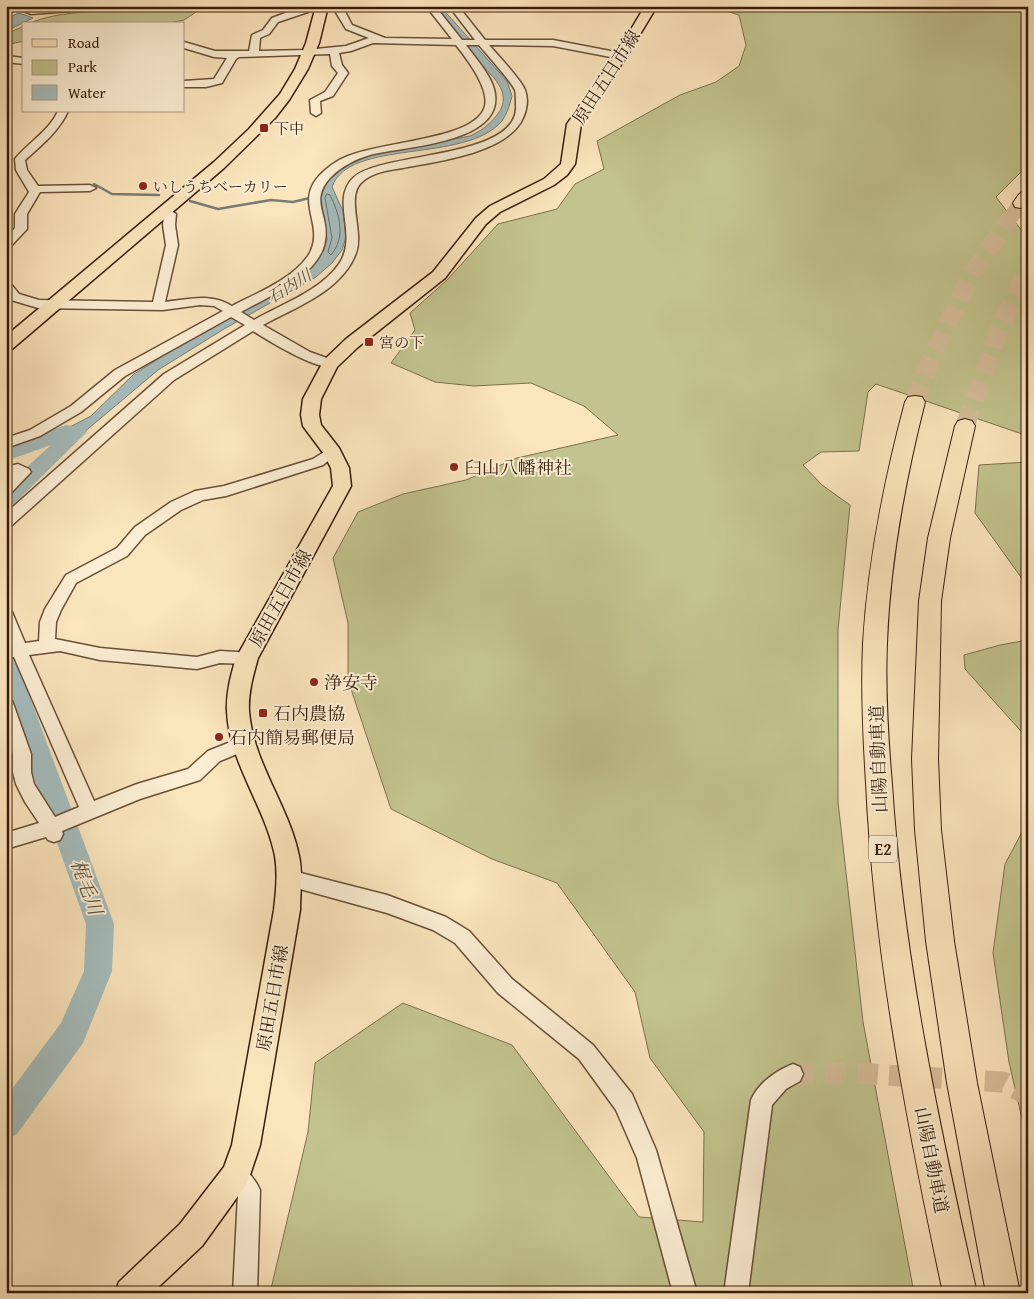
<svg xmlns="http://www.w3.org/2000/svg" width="1034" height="1299" viewBox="0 0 1034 1299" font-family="'Gentium Book Plus','Noto Serif JP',serif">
  <rect width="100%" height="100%" fill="#fbe5bd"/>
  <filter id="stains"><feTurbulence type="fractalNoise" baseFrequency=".004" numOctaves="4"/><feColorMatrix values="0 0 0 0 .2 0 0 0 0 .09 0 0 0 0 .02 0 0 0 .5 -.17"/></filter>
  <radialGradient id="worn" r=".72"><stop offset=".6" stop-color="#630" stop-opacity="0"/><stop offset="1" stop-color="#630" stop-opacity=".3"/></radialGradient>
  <g fill="#c2c38e" stroke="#7d704c">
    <path d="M 134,6 L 205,6 L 184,20 L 165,24 L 28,24 C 61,9 99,14 134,6 Z"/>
    <polygon points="710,6 1028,6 1028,165 996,197 1022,231 1028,233 1028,436 876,384 868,392 859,451 821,452 803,465 822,485 850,505 838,630 838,802 863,1022 914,1293 270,1293 308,1132 315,1063 403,1003 512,1045 639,1217 703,1222 704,1132 650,1058 635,992 557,883 492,859 391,809 348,680 348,623 333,558 358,512 403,494 466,480 517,458 618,435 584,406 531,383 474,386 435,382 391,363 415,330 410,313 447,280 498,224 557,209 575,184 604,169 597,141 680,95 716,82 739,66 746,45 739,15"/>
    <polygon points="24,26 24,41 6,45 6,34"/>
    <polygon points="1028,462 1028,587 975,513 979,465"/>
    <polygon points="1028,640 1028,739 965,669 964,655 1000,645"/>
    <polygon points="1028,821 1028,1145 1009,1062 993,953 1005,864"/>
  </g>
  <g fill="#a5bcbd" stroke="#797c76">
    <path d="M 435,6 L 440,6 L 507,81 L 512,96 C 510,104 507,114 502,121 C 465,164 349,138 332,187 L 343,211 L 346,237 L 342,250 L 332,263 L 316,277 L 224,329 L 158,370 L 76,439 L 24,444 L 64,430 L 91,416 L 134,374 L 316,261 L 324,250 L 327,239 L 320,197 L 328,178 L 349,162 L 379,153 L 470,136 C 481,131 489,125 497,115 C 517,90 485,71 470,53 C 458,38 447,21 435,6 Z"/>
    <polygon points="19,13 33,18 6,31 6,19"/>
  </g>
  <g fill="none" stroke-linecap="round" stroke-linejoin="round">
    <path stroke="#6e6c64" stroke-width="1" d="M 327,194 L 330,195 C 340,215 346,237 331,255 L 328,252 L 332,238 L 325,198 Z"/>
    <g stroke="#797c76" stroke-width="2.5">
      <polyline points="94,184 112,194 159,195"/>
      <polyline points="190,201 218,209 271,200 293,202 314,197"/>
    </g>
    <g fill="#a5bcbd" fill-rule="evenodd">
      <polygon points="66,425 84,427 87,432 14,504 6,506 6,486 51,445 6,461 6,446"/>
      <polygon points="6,656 14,658 18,665 114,924 112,971 83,1043 17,1134 6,1139 6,1097 61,1023 84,971 86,924 6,700"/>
    </g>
    <polyline stroke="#d4bd99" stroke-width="21" stroke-dasharray="21 11" stroke-linecap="butt" points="793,1074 853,1073 1003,1082 1028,1095"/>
    <polyline stroke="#d4bd99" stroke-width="15" stroke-dasharray="15 8" stroke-linecap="butt" points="1009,220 1021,203"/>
    <g stroke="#d4bd99" stroke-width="19" stroke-dasharray="19 9" stroke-linecap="butt">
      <polyline points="915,402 932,356 972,273 1010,219"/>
      <polyline points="965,426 1000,327 1028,271"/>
    </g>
    <g stroke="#694f38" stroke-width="3">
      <g id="minor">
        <polygon points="12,6 32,8 104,6 100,9 31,14"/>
        <path d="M 332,6 L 342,6 L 352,25 L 385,38 L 452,39 L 426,6 L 435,6 L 462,40 L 475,40 L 449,6 L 458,6 L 485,40 L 553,40 L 621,53 L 626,56 L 621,59 L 553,46 L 489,45 C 497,54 522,81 525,90 C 529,101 526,113 521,122 C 501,154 438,161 403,168 C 389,170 372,172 361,183 C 346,198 364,232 356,253 C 342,291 296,307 263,325 L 310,352 L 335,361 L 337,364 L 335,367 C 317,371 269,341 253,331 L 174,380 L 11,526 L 6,527 L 6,513 L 164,374 L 245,325 L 231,317 L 125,376 L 81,412 L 40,436 L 6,448 L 6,438 L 30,430 L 71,406 L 115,370 L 223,311 L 214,306 L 200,305 L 163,310 L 38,308 L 11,300 L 6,294 L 6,282 L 10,283 L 19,294 L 39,300 L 153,302 L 166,245 L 163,225 L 164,215 L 159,210 L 165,207 L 176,214 L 175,225 L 178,245 L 165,302 C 189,299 211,293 232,306 C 257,293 291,280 308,256 C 330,222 282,197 336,162 C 370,140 469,143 484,109 C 492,91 467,59 456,45 L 373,43 L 351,51 L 339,53 L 342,65 L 348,73 L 333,96 L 320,101 L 321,113 L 316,116 L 311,113 L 310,100 L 325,92 L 338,73 L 332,66 L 330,54 L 239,57 L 236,59 L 222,83 L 206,87 L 184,87 L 184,81 L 214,79 L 227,58 L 214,57 L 184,48 L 184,42 L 215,51 L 249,51 L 252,35 L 263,30 L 272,18 L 301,7 L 309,7 L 314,10 L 278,22 L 269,34 L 260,38 L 259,51 L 306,50 L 346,46 L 369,38 L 346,29 ZM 466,45 L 479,45 C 488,56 510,80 515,90 C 516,94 516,100 516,105 C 520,160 381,151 353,178 C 330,201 359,235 339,264 C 320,291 282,304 254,320 L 241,312 C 268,297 320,275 325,241 C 330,215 308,201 331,177 C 342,166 356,159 370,155 C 403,146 502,144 495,94 C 493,77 476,59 466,45 Z"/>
        <polygon points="6,56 24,58 24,64 6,62"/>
        <path d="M 58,111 L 68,111 C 60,130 41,146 25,160 L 27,170 L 38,186 L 90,185 L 96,188 L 90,191 L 40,192 L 27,214 L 27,229 L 10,247 L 6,248 L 6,238 L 15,228 L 15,214 L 29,192 L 16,170 L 15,159 C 28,143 49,131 58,111 Z"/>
        <polygon points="332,447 337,449 339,452 323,465 226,496 203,500 181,510 145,535 127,556 76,583 61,610 56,622 55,639 100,648 197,657 220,651 253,653 255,658 253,663 247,664 220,663 197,669 100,660 60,651 29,655 94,801 137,784 188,769 208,751 243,737 249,739 252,744 249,749 220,761 200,780 140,799 62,831 63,834 60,840 54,842 48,840 46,837 6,849 6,833 39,823 25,802 16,784 13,772 13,754 6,733 6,699 12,701 14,706 31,754 31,772 34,784 55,817 79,807 14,657 6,658 6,646 9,645 6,638 6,610 12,612 25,643 39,641 40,622 45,609 66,575 117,548 135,527 171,502 195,491 224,486 313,459"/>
        <polygon points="18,464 29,469 31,472 11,493 6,494 6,480 12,475 6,477 6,467"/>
        <polygon points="289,870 387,895 446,917 469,931 512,979 593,1045 632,1094 656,1150 697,1293 673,1293 637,1158 616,1110 579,1059 498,993 455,943 433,930 387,913 282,884 280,878 282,872"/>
        <path d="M 793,1064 L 800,1067 L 803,1074 L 800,1081 L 786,1089 L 772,1105 L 748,1293 L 724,1293 L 751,1100 C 759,1082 776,1071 793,1064 Z"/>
        <path d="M 236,1164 C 247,1169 255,1179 260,1190 L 257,1293 L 233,1293 L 238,1194 L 228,1183 L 225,1175 L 228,1167 Z"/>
      </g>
    </g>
    <g stroke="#381d0b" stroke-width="3">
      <g id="major">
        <polygon points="316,6 328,6 319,43 308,69 289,100 275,118 224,168 32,332 12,349 6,350 6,336 214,162 249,129 280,94 295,69 306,43"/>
        <path d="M 645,6 L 657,6 L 627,56 L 581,124 L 575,164 L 567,175 L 554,185 L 500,212 L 486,224 L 445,278 L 358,347 L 337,367 L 321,399 L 319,415 L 321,425 L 339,448 L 349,468 L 351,486 L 258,658 C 253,676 248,693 249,711 C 253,763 289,806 299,856 C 303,874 300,892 300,910 L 260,1145 L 250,1175 L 246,1185 L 202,1246 L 152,1293 L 115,1293 L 119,1282 L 180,1224 L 224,1167 L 232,1145 L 274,910 C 276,892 278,874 275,856 C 265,806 229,763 227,711 C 226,693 231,675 236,658 L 333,486 L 331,468 L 324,454 L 303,426 L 301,415 L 303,399 L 324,360 L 346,339 L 433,272 L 476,218 L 490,206 L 544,179 L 561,164 L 567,124 L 615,56 Z"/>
      </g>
    </g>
    <g stroke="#381d0b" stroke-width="2">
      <g id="highway">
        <path d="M 1028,189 L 1028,205 L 1021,208 L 1015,207 L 1013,203 C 1017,197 1020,191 1028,189 Z"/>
        <path d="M 915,396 L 922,397 L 925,402 C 905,481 890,562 887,643 C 885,690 888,737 892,784 C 903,956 939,1125 977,1293 L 943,1293 C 907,1124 874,955 866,783 C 863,736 861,689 863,643 C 868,561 884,481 905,402 L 908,397 Z"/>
        <polygon points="965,419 972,421 975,426 950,538 941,601 938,759 941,830 954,941 977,1083 1020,1293 986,1293 947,1083 926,941 915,830 912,759 919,601 928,538 955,426 958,421"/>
      </g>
    </g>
    <use href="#minor" fill="#fceed4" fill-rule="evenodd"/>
    <use href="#major" fill="#fbe5bd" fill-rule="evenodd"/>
    <use href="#highway" fill="#fbe5bd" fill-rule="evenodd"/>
  </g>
  <g fill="#8f2418" stroke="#fceed4" stroke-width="2">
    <rect x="259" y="123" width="10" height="10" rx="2.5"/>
    <circle cx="143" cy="186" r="5"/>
    <rect x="364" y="337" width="10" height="10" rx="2.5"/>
    <circle cx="454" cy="467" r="5"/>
    <circle cx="314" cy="682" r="5"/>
    <rect x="258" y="708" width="10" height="10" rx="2.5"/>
    <circle cx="219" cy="737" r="5"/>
  </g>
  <g text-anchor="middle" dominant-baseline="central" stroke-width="4" stroke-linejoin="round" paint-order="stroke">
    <g font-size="15" fill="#381d0b" stroke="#fceed4" text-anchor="start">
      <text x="274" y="128">下中</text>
      <text x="153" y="186">いしうちベーカリー</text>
      <text x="379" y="342">宮の下</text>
    </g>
    <g font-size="16" font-style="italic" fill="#594d40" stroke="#fceed4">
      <text transform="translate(289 286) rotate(-32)">石内川</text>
    </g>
    <rect fill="#fceed4" stroke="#735c47" stroke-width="1" x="869" y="835.5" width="28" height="27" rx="4"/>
    <g font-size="16" font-weight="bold" fill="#381d0b">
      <text x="883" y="849">E2</text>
    </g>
    <g font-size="18" fill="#381d0b" stroke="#fceed4">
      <text transform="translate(606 77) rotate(-57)">原田五日市線</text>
      <text transform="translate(280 598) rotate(-61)">原田五日市線</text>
      <text transform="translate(878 759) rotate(-92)">山陽自動車道</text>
      <text transform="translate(272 998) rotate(-80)">原田五日市線</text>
      <text transform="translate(932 1160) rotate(79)">山陽自動車道</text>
    </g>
    <g font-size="18" fill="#381d0b" stroke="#fceed4" text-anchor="start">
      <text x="464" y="467">臼山八幡神社</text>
      <text x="324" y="682">浄安寺</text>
      <text x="273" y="713">石内農協</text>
      <text x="229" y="737">石内簡易郵便局</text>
    </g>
    <g font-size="19" font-style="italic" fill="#594d40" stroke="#fceed4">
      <text transform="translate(87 887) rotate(70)">梶毛川</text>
    </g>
  </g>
  <rect width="1034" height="1299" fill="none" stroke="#fbe5bd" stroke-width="25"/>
  <rect x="8" y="8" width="1019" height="1284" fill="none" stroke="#381d0b" stroke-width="2.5"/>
  <rect x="12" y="12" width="1009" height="1274" fill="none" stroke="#381d0b"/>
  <rect x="22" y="22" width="162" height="90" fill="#fceed4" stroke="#ae9a84"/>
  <rect x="32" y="39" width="25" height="8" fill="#fbe5bd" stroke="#ae9a84"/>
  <text x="68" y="48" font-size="15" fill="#381d0b">Road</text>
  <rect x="32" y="60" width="25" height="15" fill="#c2c38e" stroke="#ae9a84"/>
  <text x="68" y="72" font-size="15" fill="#381d0b">Park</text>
  <rect x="32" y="85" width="25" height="15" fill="#a5bcbd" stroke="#ae9a84"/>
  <text x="68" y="98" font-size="15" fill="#381d0b">Water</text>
  <rect width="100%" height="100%" filter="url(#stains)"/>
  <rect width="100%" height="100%" fill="url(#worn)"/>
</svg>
